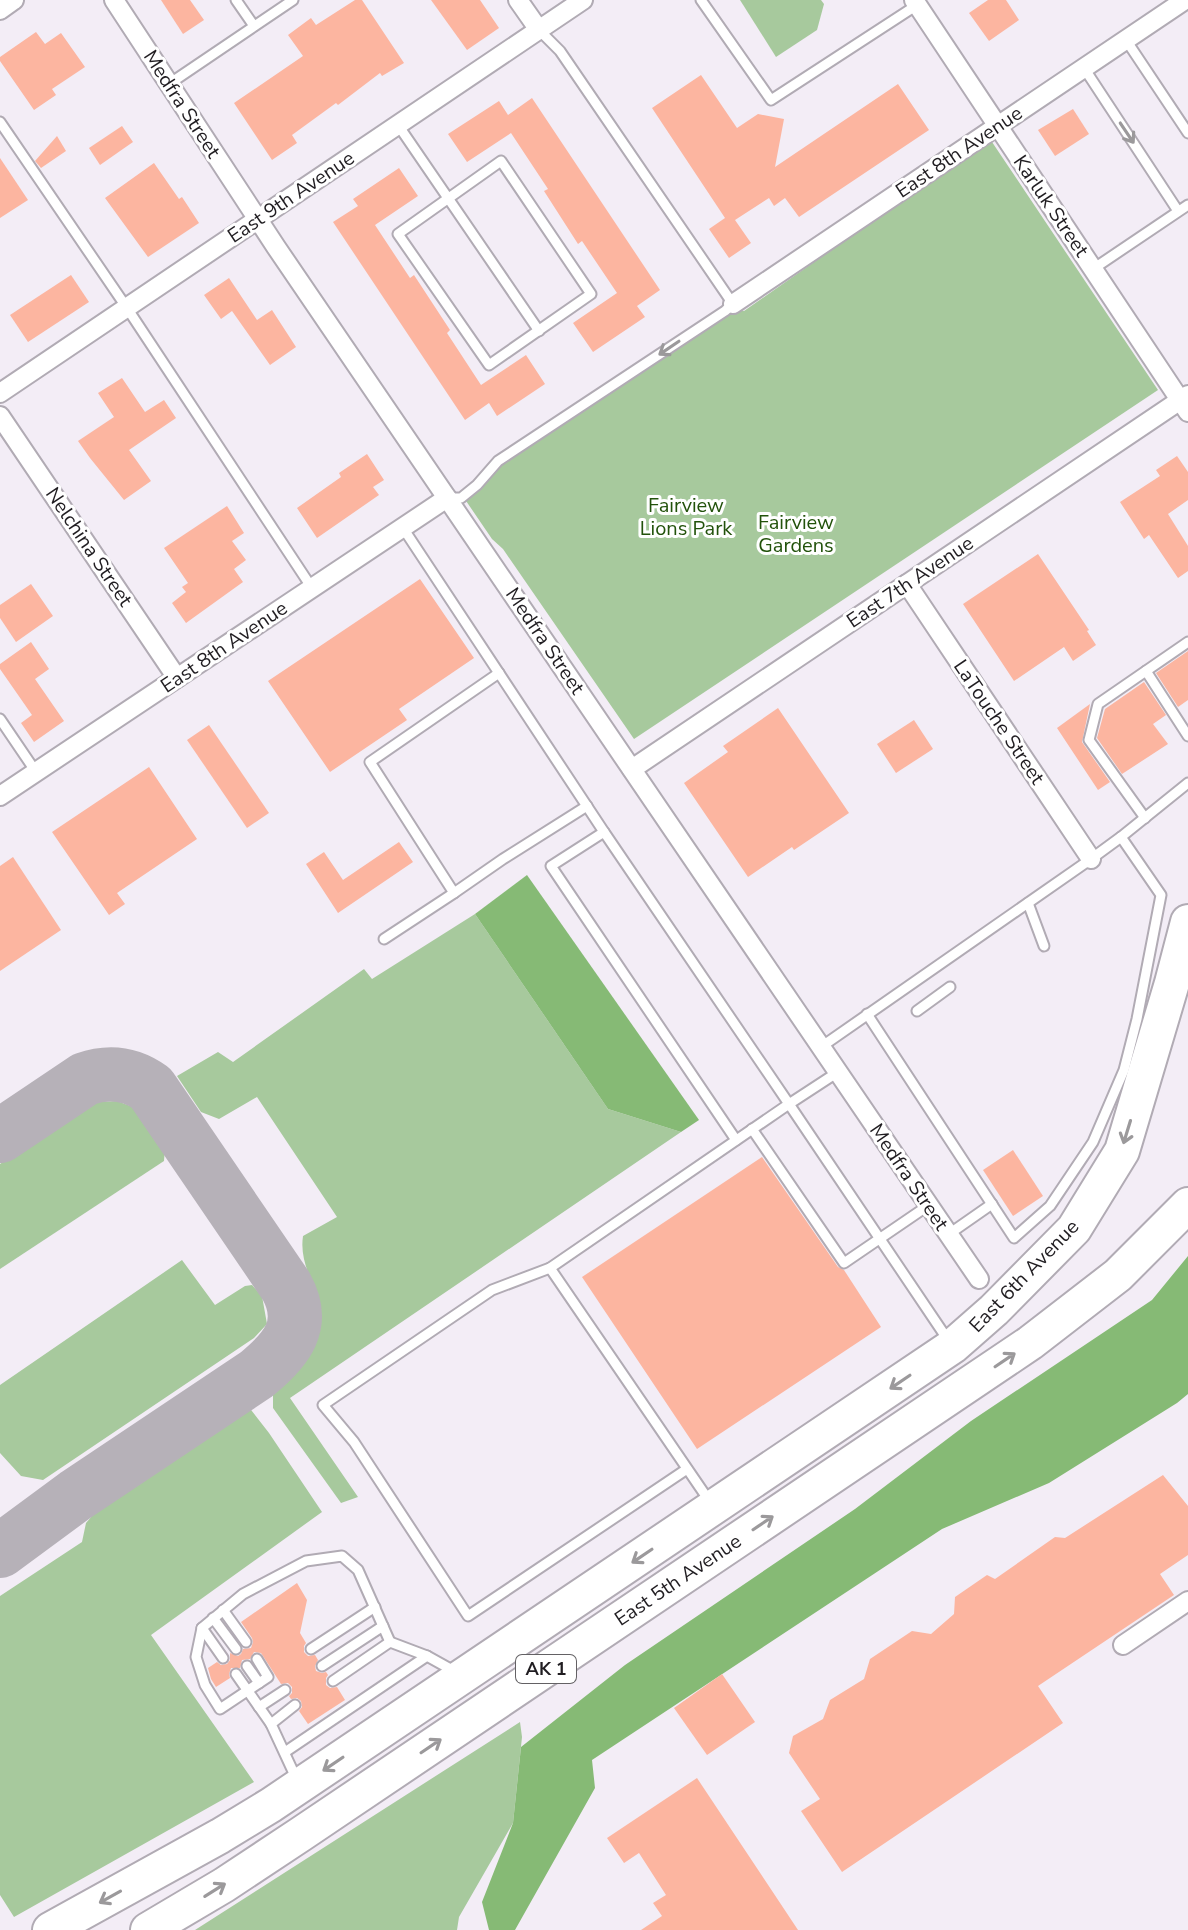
<svg xmlns="http://www.w3.org/2000/svg" width="1188" height="1930" viewBox="0 0 1188 1930" font-family="'Nunito Sans',sans-serif">
  <rect width="100%" height="100%" fill="#f3edf6"/>
  <g fill="#a7c99d">
    <polygon points="740,0 821,0 824,4 817,30 776,57"/>
    <polygon points="990,139 1158,390 634,739 503,549 492,539 462,495 500,454 598,388 722,308 744,311"/>
    <path d="M 475,914 L 608,1109 L 681,1132 L 290,1398 L 358,1497 L 341,1503 L 273,1408 L 273,1386 C 281,1380 290,1373 297,1366 C 315,1348 321,1314 314,1290 C 308,1271 300,1256 303,1236 L 337,1217 L 257,1097 L 219,1119 L 201,1112 L 177,1076 L 218,1052 L 233,1062 L 364,969 L 372,979 Z"/>
    <polygon points="117,1101 133,1107 165,1147 164,1161 0,1269 0,1164 85,1105 96,1102"/>
    <polygon points="182,1260 215,1305 245,1286 252,1285 262,1296 267,1324 254,1338 43,1480 21,1476 0,1453 0,1385"/>
    <polygon points="248,1406 269,1433 322,1512 151,1635 254,1782 14,1917 0,1895 0,1596 82,1542 86,1523 99,1508"/>
    <polygon points="520,1722 522,1737 513,1823 459,1917 457,1930 195,1930"/>
  </g>
  <g fill="#86ba75">
    <polygon points="527,875 699,1120 681,1132 608,1109 475,914"/>
    <polygon points="1188,1256 1188,1394 1177,1403 1049,1483 942,1529 592,1760 595,1788 515,1930 489,1930 482,1902 513,1823 521,1747 625,1665 855,1509 971,1421 1152,1300"/>
  </g>
  <g fill="none" stroke-linecap="round" stroke-linejoin="round">
    <path stroke="#b6b1b8" stroke-width="54" d="M 0,1136 L 85,1079 C 108,1071 130,1073 151,1088 L 286,1286 C 308,1325 286,1350 257,1374 L 76,1495 L 0,1551"/>
  </g>
  <g fill="#fcb5a0">
    <polygon points="161,0 190,0 204,20 183,34"/>
    <polygon points="355,0 362,0 404,63 382,76 380,73 338,105 336,103 292,135 297,143 272,160 234,103 303,56 288,35 311,18 316,25"/>
    <polygon points="431,0 480,0 499,28 467,50"/>
    <polygon points="988,0 1006,0 1019,20 989,41 969,13"/>
    <polygon points="36,32 45,44 61,33 85,67 52,89 56,95 34,110 0,61 0,57"/>
    <polygon points="701,75 737,128 758,114 784,119 775,167 898,84 929,130 799,217 785,198 774,206 769,198 735,220 751,243 729,258 709,229 725,218 652,108"/>
    <polygon points="532,98 660,290 637,306 645,317 593,352 573,323 617,293 582,241 578,244 544,191 548,189 511,133 467,162 448,134 499,101 508,115"/>
    <polygon points="1073,109 1089,134 1055,156 1038,130"/>
    <polygon points="122,126 133,142 100,165 89,148"/>
    <polygon points="57,136 66,151 41,168 35,161"/>
    <polygon points="0,158 28,200 0,218"/>
    <polygon points="154,163 179,199 182,197 199,223 148,257 105,198"/>
    <polygon points="399,168 418,196 375,225 410,278 414,275 450,330 447,333 481,385 526,355 545,384 497,416 489,403 465,420 333,222 358,206 353,199"/>
    <polygon points="71,275 89,302 28,342 10,315"/>
    <polygon points="229,278 257,320 272,310 296,347 270,365 232,311 221,319 204,295"/>
    <polygon points="122,378 145,412 164,400 176,418 129,450 151,481 124,500 90,458 78,441 114,417 98,393"/>
    <polygon points="367,454 384,480 373,487 379,495 317,538 297,508 341,477 339,473"/>
    <polygon points="1177,456 1188,472 1188,500 1168,514 1188,546 1188,571 1178,578 1149,535 1144,539 1120,502 1160,476 1156,470"/>
    <polygon points="227,506 244,533 232,541 246,560 234,569 243,582 186,623 172,603 186,592 182,587 188,583 164,548"/>
    <polygon points="1038,554 1089,630 1087,631 1096,645 1073,661 1064,647 1014,681 963,604"/>
    <polygon points="420,579 474,658 399,709 407,720 330,772 268,681"/>
    <polygon points="31,584 53,616 16,642 0,618 0,605"/>
    <polygon points="31,642 49,669 35,679 64,721 34,742 21,723 32,715 0,669 0,664"/>
    <polygon points="1188,651 1188,700 1178,707 1156,673"/>
    <polygon points="1144,682 1166,715 1153,724 1168,744 1122,774 1097,738 1105,709"/>
    <polygon points="1090,704 1082,742 1110,782 1098,790 1057,728"/>
    <polygon points="778,708 849,813 794,850 792,847 748,877 684,783 728,752 723,746"/>
    <polygon points="914,720 933,749 896,773 877,744"/>
    <polygon points="209,725 269,813 247,828 187,740"/>
    <polygon points="149,767 197,839 117,893 125,904 109,915 52,832"/>
    <polygon points="399,842 413,862 338,913 306,864 324,852 343,880"/>
    <polygon points="13,857 61,930 0,971 0,866"/>
    <polygon points="1013,1150 1043,1196 1013,1216 983,1170"/>
    <polygon points="762,1157 838,1267 844,1270 881,1327 697,1449 582,1277"/>
    <polygon points="1163,1475 1188,1506 1188,1555 1160,1574 1174,1595 1038,1686 1063,1723 842,1872 801,1811 820,1799 789,1753 793,1736 823,1719 830,1700 864,1679 870,1659 912,1631 931,1634 954,1614 955,1597 987,1575 995,1579 1055,1537 1065,1538"/>
    <polygon points="297,1583 307,1600 300,1633 306,1643 304,1646 304,1652 308,1656 315,1655 318,1660 315,1666 316,1671 322,1673 326,1672 328,1675 326,1678 326,1685 330,1688 337,1687 345,1700 308,1724 299,1711 302,1707 301,1701 297,1698 291,1699 289,1696 292,1693 292,1687 288,1683 281,1684 261,1653 254,1652 250,1659 242,1660 240,1668 231,1668 229,1674 230,1678 216,1687 211,1679 208,1668 217,1662 221,1665 227,1664 230,1660 230,1653 238,1656 241,1654 243,1649 251,1648 253,1642 252,1638 241,1622"/>
    <polygon points="722,1674 755,1722 707,1755 674,1708"/>
    <polygon points="697,1778 798,1930 641,1930 662,1916 653,1903 666,1895 639,1853 624,1863 607,1838"/>
  </g>
  <g fill="none" stroke-linecap="round" stroke-linejoin="round">
    <g stroke="#b1abb4" stroke-width="13">
      <g id="lane">
        <polyline points="236,0 254,26"/>
        <polyline points="701,0 771,100 917,5"/>
        <polyline points="1126,40 1188,133"/>
        <polyline points="1084,68 1178,211"/>
        <polyline points="169,84 293,0"/>
        <polyline points="0,122 127,308 312,588"/>
        <polyline points="398,125 539,331"/>
        <polygon points="501,161 591,294 489,365 398,234"/>
        <polyline points="1093,269 1188,205"/>
        <polyline points="447,498 461,498 477,485 498,461 725,311 733,304 560,51 539,30"/>
        <polyline points="403,528 604,832"/>
        <polyline points="1146,671 1188,736"/>
        <polyline points="499,673 370,762 454,893 503,859 587,806"/>
        <polyline points="0,719 36,772"/>
        <polyline points="1145,818 1089,740 1098,704 1188,642"/>
        <polyline points="1028,903 1044,946"/>
        <polyline points="384,939 454,893"/>
        <polyline points="917,1011 950,987"/>
        <polyline points="867,1014 1014,1238 1050,1206 1093,1142 1124,1070 1137,1019 1161,895 1121,837"/>
        <polyline points="821,1047 1091,859 1121,837 1188,783"/>
        <polyline points="752,1129 844,1263 929,1205"/>
        <polyline points="736,1140 551,866 604,832 789,1104 838,1072"/>
        <polyline points="949,1234 992,1204"/>
        <polyline points="550,1268 492,1290 323,1405 354,1442 468,1616 687,1469"/>
        <polyline points="710,1502 550,1268 789,1104 948,1340"/>
        <polyline points="223,1610 246,1642"/>
        <polyline points="213,1618 236,1649"/>
        <polyline points="202,1628 196,1657 205,1685 220,1709 259,1683 247,1666"/>
        <polyline points="311,1649 375,1607"/>
        <polyline points="223,1658 202,1628 243,1594 306,1561 342,1556 358,1570 390,1642"/>
        <polyline points="257,1659 268,1677 259,1683"/>
        <polyline points="322,1666 383,1626"/>
        <polyline points="236,1674 271,1724"/>
        <polyline points="333,1681 390,1642 427,1656 454,1671"/>
        <polyline points="295,1705 271,1724 297,1780"/>
        <polyline points="259,1707 285,1690"/>
        <polyline points="285,1752 427,1656"/>
      </g>
    </g>
    <g stroke="#b1abb4" stroke-width="22">
      <g id="street">
        <polyline points="114,0 276,247 979,1279"/>
        <polyline points="518,0 539,30"/>
        <polyline points="914,0 1188,412"/>
        <polyline points="0,10 14,0"/>
        <polyline points="733,304 1185,0"/>
        <polyline points="0,393 583,0"/>
        <polyline points="0,416 177,678"/>
        <polyline points="907,584 1091,859"/>
        <polyline points="632,769 1188,395"/>
        <polyline points="0,796 447,498"/>
        <polyline points="1123,1645 1188,1601"/>
      </g>
    </g>
    <g stroke="#b1abb4" stroke-width="38">
      <g id="highway">
        <polyline points="50,1930 220,1836 271,1805 953,1346 994,1310 1074,1229 1122,1151 1172,983 1188,922"/>
        <polyline points="148,1930 224,1885 301,1834 1030,1343 1118,1275 1188,1205"/>
      </g>
    </g>
    <use href="#lane" stroke="#fff" stroke-width="9"/>
    <use href="#street" stroke="#fff" stroke-width="18"/>
    <use href="#highway" stroke="#fff" stroke-width="34"/>
  </g>
  <defs><path id="oneway-shaft" d="M-6 0H5M1.5-3L5.5 0L1.5 3" fill="none" stroke-width="1.6" stroke-linecap="round" stroke-linejoin="round" transform="scale(2)"/></defs>
  <g stroke="#9b999b">
    <use href="#oneway-shaft" transform="translate(1127 133) rotate(56)"/>
    <use href="#oneway-shaft" transform="translate(669 348) rotate(146)"/>
    <use href="#oneway-shaft" transform="translate(1127 1132) rotate(107)"/>
    <use href="#oneway-shaft" transform="translate(1005 1360) rotate(-34)"/>
    <use href="#oneway-shaft" transform="translate(900 1382) rotate(146)"/>
    <use href="#oneway-shaft" transform="translate(763 1523) rotate(-34)"/>
    <use href="#oneway-shaft" transform="translate(642 1556) rotate(146)"/>
    <use href="#oneway-shaft" transform="translate(431 1746) rotate(-34)"/>
    <use href="#oneway-shaft" transform="translate(333 1764) rotate(146)"/>
    <use href="#oneway-shaft" transform="translate(215 1890) rotate(-32)"/>
    <use href="#oneway-shaft" transform="translate(110 1897) rotate(151)"/>
  </g>
  <g text-anchor="middle" dominant-baseline="central" stroke-width="6" stroke-linejoin="round" paint-order="stroke">
    <rect fill="#fff" stroke="#636164" stroke-width="2" x="516" y="1655" width="60" height="28" rx="6"/>
    <g font-size="18" font-weight="bold" fill="#201d21">
      <text x="546" y="1669">AK 1</text>
    </g>
    <g font-size="20" fill="#201d21" stroke="#fff">
      <text transform="translate(182 104) rotate(57)">Medfra Street</text>
      <text transform="translate(959 152) rotate(-34)">East 8th Avenue</text>
      <text transform="translate(291 197) rotate(-34)">East 9th Avenue</text>
      <text transform="translate(1051 206) rotate(56)">Karluk Street</text>
      <text transform="translate(89 547) rotate(56)">Nelchina Street</text>
      <text transform="translate(910 582) rotate(-34)">East 7th Avenue</text>
      <text transform="translate(545 641) rotate(56)">Medfra Street</text>
      <text transform="translate(224 647) rotate(-34)">East 8th Avenue</text>
      <text transform="translate(999 722) rotate(56)">LaTouche Street</text>
      <text transform="translate(909 1177) rotate(56)">Medfra Street</text>
      <text transform="translate(1024 1276) rotate(-46)">East 6th Avenue</text>
      <text transform="translate(678 1580) rotate(-34)">East 5th Avenue</text>
    </g>
    <g font-size="20" fill="#22520b" stroke="#fff">
      <text x="686" y="505">Fairview<tspan x="686" dy="23">Lions Park</tspan></text>
      <text x="796" y="522">Fairview<tspan x="796" dy="23">Gardens</tspan></text>
    </g>
  </g>
</svg>
